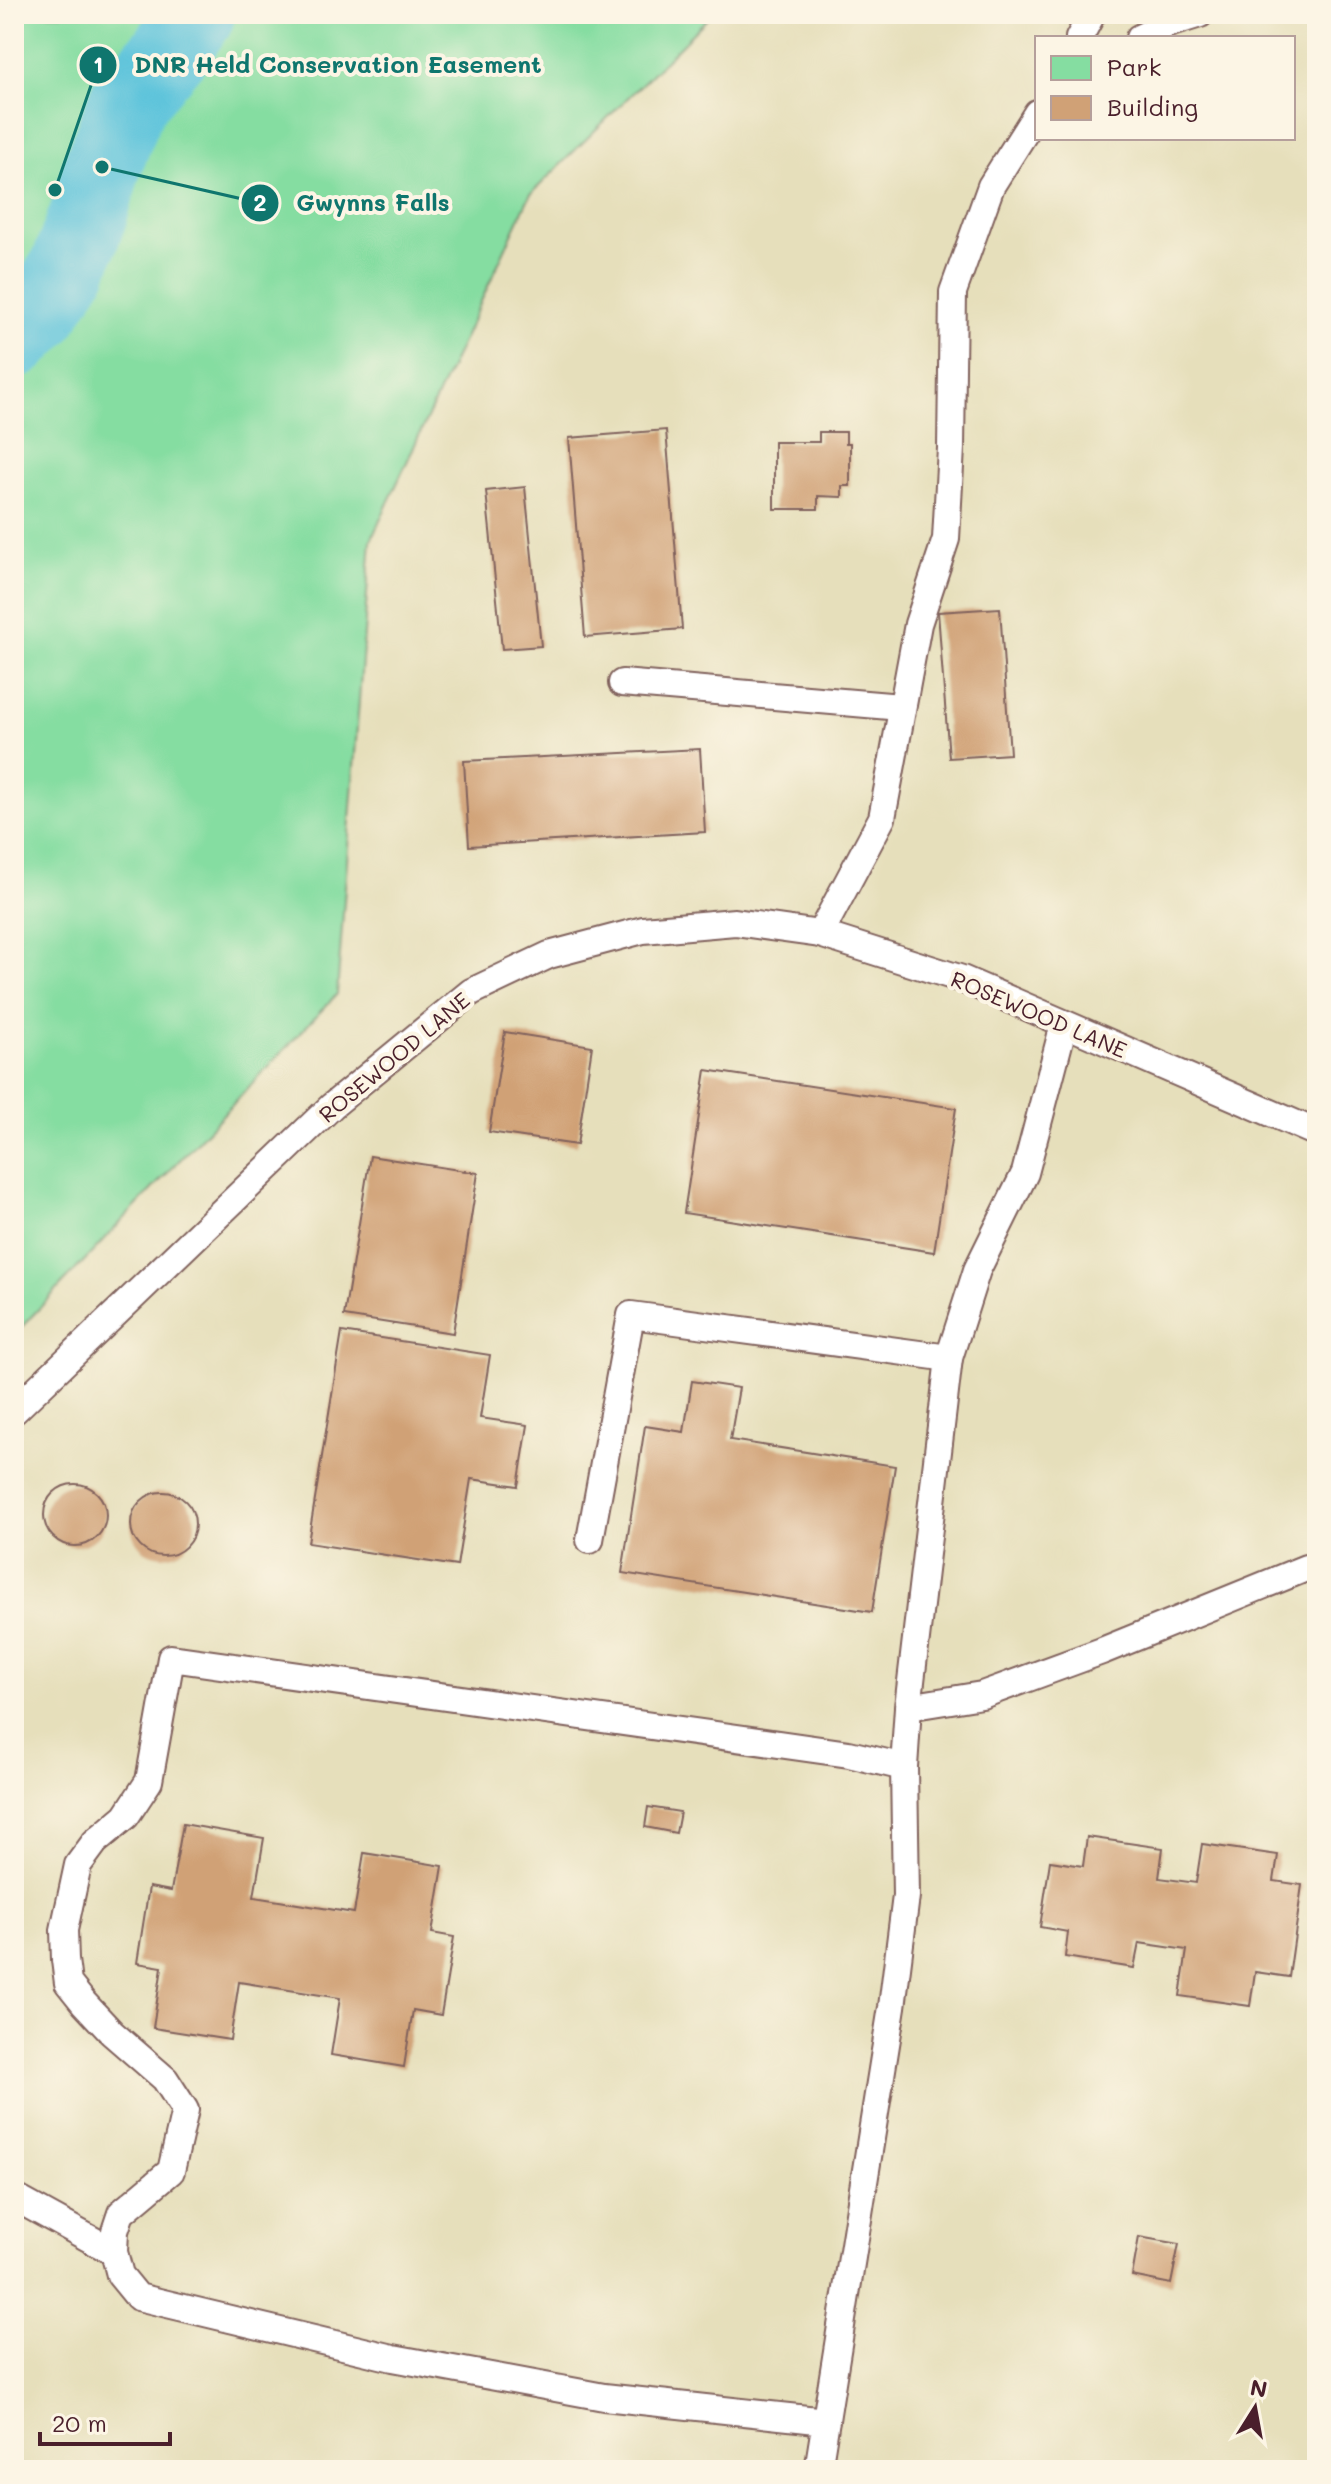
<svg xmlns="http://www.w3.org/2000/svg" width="1331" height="2484" viewBox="0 0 1331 2484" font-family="Mali,sans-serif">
  <rect width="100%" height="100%" fill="#fcf5e5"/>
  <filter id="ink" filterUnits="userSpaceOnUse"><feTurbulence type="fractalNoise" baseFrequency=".0125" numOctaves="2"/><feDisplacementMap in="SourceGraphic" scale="16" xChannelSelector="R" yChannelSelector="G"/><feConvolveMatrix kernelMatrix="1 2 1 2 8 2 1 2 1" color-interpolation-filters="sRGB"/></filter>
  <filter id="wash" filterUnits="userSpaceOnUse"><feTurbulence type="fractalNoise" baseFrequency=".006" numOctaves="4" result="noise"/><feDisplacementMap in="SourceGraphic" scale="32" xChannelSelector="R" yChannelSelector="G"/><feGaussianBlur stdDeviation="1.8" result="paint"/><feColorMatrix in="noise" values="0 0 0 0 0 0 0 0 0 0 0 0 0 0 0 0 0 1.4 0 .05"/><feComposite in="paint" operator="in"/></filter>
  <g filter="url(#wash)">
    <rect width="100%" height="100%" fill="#e6dfbb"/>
    <polygon fill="#85dda1" stroke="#687e66" stroke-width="2" points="14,14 712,14 530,195 371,540 337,994 14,1335"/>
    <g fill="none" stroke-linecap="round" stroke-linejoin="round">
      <polyline stroke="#5ec4db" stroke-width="78" points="14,340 38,316 69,267 89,213 102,167 128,101 172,49 196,14"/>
    </g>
    <g id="blocks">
      <g fill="#d0a176">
        <polygon points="666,430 682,629 585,637 569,438"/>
        <polygon points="819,432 846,432 846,443 850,443 850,486 842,486 842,497 818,496 818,509 774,509 774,442 819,442"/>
        <polygon points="525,487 541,646 502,649 486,491"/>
        <polygon points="1000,608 1010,754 949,758 938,612"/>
        <polygon points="700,749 705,832 469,846 464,761"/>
        <polygon points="505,1032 592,1046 577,1145 489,1132"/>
        <polygon points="706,1070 956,1108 934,1252 684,1213"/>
        <polygon points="370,1156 478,1173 453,1333 344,1316"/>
        <polygon points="342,1332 490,1355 480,1418 528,1425 518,1486 471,1479 457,1566 308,1543"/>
        <polygon points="692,1381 739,1388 730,1440 895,1466 872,1612 622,1573 645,1426 684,1432"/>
        <circle cx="75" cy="1515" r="31"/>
        <circle cx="163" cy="1524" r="32"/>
        <polygon points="648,1807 680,1812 676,1833 645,1827"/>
        <polygon points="183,1824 264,1838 254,1897 354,1913 364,1853 443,1866 432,1933 454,1937 441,2015 413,2010 404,2067 331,2055 340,1998 239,1982 230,2040 153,2028 162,1967 137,1963 149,1887 171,1891"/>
        <polygon points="1087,1837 1163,1848 1159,1878 1196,1883 1202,1844 1278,1855 1274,1881 1302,1885 1289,1977 1255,1972 1250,2006 1180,1996 1187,1950 1139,1943 1134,1968 1065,1957 1068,1932 1040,1927 1050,1861 1083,1866"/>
        <polygon points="1139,2237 1179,2244 1171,2284 1132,2276"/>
      </g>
    </g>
  </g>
  <g filter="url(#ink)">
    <use href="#blocks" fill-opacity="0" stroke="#81625d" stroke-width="2"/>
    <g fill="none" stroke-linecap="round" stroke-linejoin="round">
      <g stroke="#81625d" stroke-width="30">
        <g id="service">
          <polyline points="1079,38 1092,14"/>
          <polyline points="1139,38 1168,24 1200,14"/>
          <polyline points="622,683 901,707"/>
          <polyline points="820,934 882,818 918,624 946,539 951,448 953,292 991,186 1037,113"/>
          <polyline points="14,1411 332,1106 471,992 549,955 643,930 735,922 820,934 962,979 1317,1133"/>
          <polyline points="590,1540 631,1315 949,1358"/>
          <polyline points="908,1707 982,1695 1102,1651 1306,1568"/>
          <polyline points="904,1767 908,1707 949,1358 977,1270 1025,1173 1064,1024"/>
          <polyline points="14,2197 114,2252"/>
          <polyline points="818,2470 892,2007 906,1896 904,1767 849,1754 171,1658 149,1781 126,1816 95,1842 78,1865 64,1930 65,1960 68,1983 84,2003 112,2033 165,2079 185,2110 171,2171 121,2213 115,2231 114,2252 120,2275 138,2297 393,2358 604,2397 826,2421"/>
        </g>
      </g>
      <use href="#service" stroke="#fff" stroke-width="26"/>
    </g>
  </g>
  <g text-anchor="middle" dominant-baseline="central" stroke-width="8" stroke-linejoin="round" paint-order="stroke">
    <g font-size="22" fill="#4a1f2b" stroke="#fcf5e5">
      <text transform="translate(1039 1014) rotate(23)">ROSEWOOD LANE</text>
      <text transform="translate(394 1057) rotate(-40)">ROSEWOOD LANE</text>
    </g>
  </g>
  <path fill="none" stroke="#0f766e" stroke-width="3" d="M55 190L98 65M102 167L260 203"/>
  <g fill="#0f766e" stroke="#fcf5e5" stroke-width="3">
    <circle cx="55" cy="190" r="8"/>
    <circle cx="102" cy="167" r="8"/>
    <circle cx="98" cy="65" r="20"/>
    <circle cx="260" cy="203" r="20"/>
  </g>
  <g font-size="24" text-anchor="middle" font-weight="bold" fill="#fff">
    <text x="98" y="73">1</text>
    <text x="260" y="211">2</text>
  </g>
  <g font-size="24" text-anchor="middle" font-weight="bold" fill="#0f766e" stroke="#fcf5e5" stroke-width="8" stroke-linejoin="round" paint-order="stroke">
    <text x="338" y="73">DNR Held Conservation Easement</text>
    <text x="373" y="211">Gwynns Falls</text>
  </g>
  <rect width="1331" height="2484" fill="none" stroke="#fcf5e5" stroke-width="48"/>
  <rect x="1035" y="36" width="260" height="104" fill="#fcf5e5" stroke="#b59f9b" stroke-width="2"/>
  <rect x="1051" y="56" width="40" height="24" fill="#85dda1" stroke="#b59f9b" stroke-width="2"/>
  <text x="1107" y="76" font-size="24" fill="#4a1f2b">Park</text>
  <rect x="1051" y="96" width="40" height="24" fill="#d0a176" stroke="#b59f9b" stroke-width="2"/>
  <text x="1107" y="116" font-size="24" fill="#4a1f2b">Building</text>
  <g transform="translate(1255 2408) rotate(11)" stroke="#fcf5e5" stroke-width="6" paint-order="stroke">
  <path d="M0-6L14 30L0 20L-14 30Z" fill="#4a1f2b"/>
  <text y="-12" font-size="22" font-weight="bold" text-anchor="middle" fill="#4a1f2b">N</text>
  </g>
  <path d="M40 2432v12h130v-12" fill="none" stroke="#4a1f2b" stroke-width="4"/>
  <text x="52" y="2432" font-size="24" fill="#4a1f2b" stroke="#fcf5e5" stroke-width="6" paint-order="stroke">20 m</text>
</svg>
